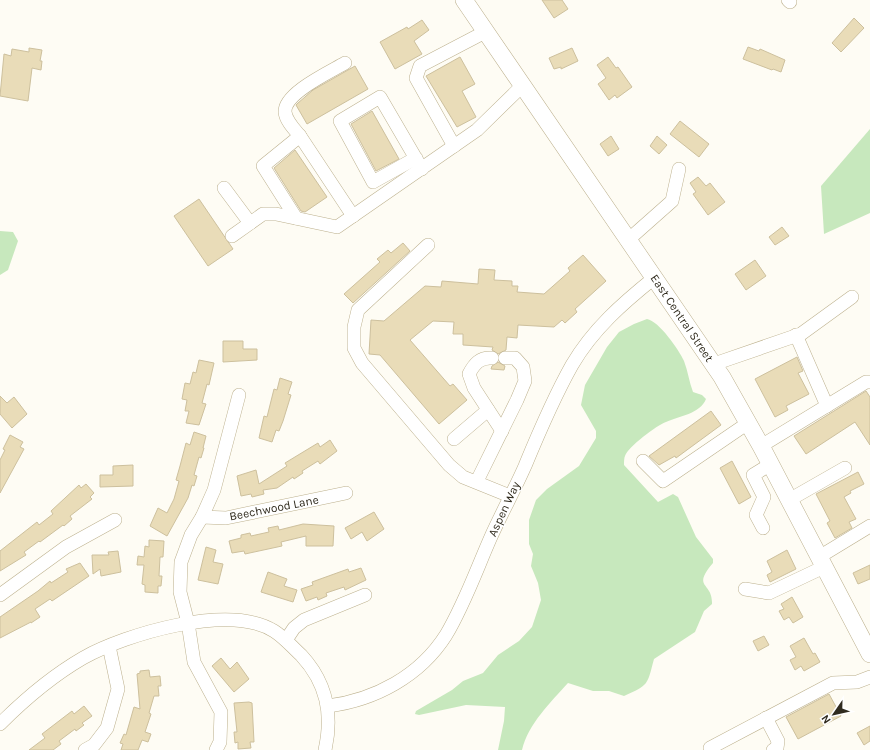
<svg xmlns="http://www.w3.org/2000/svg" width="870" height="750" viewBox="0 0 870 750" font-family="Karla,sans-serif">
  <rect width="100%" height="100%" fill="#fefcf4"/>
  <g fill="#c7e8bd">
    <polygon points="870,129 870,213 824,234 821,186"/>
    <polygon points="0,231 13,232 18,241 8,270 0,275"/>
    <path d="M 647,319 C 659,321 679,350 684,361 C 688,371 689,382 693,392 L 702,395 L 706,399 C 700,414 679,416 666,422 C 657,425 628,447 625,456 C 624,458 624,462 624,465 L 658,502 L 673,494 L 678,497 L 696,537 L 713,559 L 713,563 C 691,589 713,581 712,604 L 704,611 L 695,632 L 654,659 C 647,685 649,685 624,696 L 609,691 L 593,691 L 568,683 C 551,702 528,724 522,750 L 498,750 L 504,721 L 505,707 L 466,705 L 419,715 L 415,714 L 416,711 L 452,690 L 463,681 L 483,673 L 498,655 L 519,641 L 532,627 L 541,600 L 538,583 L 531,566 L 533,554 L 529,544 L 529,520 L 536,500 L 547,489 L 579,466 L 596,438 L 596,431 L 581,405 L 585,385 L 607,347 L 619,332 L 634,324 Z"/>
  </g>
  <g fill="#e9dcb8" stroke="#cdc09d">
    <polygon points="542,0 562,0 568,9 554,18"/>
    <polygon points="854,18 864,28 841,52 832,43"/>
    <polygon points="422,20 429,30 414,41 422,54 395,69 380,42 407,27 408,29"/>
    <polygon points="748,47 759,51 760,49 785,60 781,72 773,69 772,70 743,59"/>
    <polygon points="29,48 42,50 40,61 42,61 41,70 32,68 28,101 0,96 4,54 11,56 12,49 29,52"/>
    <polygon points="572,48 578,61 561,69 561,67 554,69 549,58"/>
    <polygon points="460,57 475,84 462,91 476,117 457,127 426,76"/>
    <polygon points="608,57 616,68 618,67 632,87 617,98 615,95 609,100 598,84 606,78 597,65"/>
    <polygon points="355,66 368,89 307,124 296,105 298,103 313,90"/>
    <polygon points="372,111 399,159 376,171 351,124"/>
    <polygon points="680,121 709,144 699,157 670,134"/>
    <polygon points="611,136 619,149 608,156 600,144"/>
    <polygon points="657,136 667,145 659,154 650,146"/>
    <polygon points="295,150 327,197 305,212 301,211 274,168"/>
    <polygon points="698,177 706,186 710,183 725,202 708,215 693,194 696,192 690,183"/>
    <polygon points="199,199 233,249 208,266 174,216"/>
    <polygon points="782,227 789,236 775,245 769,237"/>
    <polygon points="403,243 410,251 353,303 344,294 380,262 377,259 388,250 391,253"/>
    <polygon points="583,255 606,281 575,309 577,312 565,323 562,320 554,327 518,325 517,338 507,337 506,350 498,354 492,350 493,347 463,345 463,334 453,334 454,322 433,321 410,340 450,386 453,384 467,400 439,424 380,355 369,354 371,320 384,321 425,286 441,287 442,281 478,284 479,269 495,270 494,280 512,281 512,286 518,286 517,292 544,294 570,271 568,268"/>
    <polygon points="755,260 766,276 746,290 735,274"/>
    <polygon points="223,341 243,341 243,349 257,349 257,360 223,362"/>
    <polygon points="797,357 803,371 798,373 809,394 786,406 788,410 775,417 755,379"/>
    <polygon points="199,360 214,363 209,385 207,384 202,403 206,404 199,425 186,423 189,411 185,411 187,400 182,399 185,383 190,384 193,372 196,373"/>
    <polygon points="498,362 505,366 504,370 491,369 492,366"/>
    <polygon points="280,378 292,382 288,394 291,395 283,421 279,431 276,430 272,442 259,438 264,416 267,417 274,389 277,390"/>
    <polygon points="866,391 870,397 870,445 855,422 806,454 794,436"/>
    <polygon points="0,396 7,403 14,397 27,414 12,428 0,414"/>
    <polygon points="711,411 721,425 676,458 675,456 659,465 649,456"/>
    <polygon points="194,432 206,436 203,448 204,448 201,458 199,457 194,475 197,476 194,486 192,485 188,498 167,536 150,526 158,508 167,513 174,499 179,481 176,480 180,466 186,443 190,445"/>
    <polygon points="10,435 23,442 20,447 24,449 0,493 0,460 5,450 3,449"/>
    <polygon points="330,440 337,451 320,464 318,461 302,471 303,473 294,479 293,477 277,488 263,490 264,494 252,497 251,494 241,496 237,476 256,470 259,484 287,466 285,463 318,443 320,447"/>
    <polygon points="732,461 751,497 739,504 720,468"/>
    <polygon points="133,465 133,486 100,487 100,475 113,475 113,466"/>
    <polygon points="858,472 864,484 850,491 851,493 844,497 856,519 849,522 852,528 835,538 827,523 830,521 816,494"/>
    <polygon points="86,484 94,493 90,497 92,499 70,516 72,519 64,526 63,525 40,542 39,541 24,552 26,555 0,571 0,551 37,522 39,525 53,514 51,511 79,485 81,488"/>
    <polygon points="374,512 384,529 367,541 362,532 351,539 345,528"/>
    <polygon points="303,524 334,526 333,546 306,546 306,536 281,542 282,546 245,554 244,551 232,553 229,541 241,538 241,535 250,533 251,536 269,532 268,528 278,526 279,530"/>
    <polygon points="149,540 164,541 163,557 160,557 159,576 162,576 161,586 158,586 158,593 145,592 145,585 142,584 144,565 137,565 138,556 144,557 145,546 149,547"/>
    <polygon points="206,547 216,550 213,562 223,564 218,584 198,580"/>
    <polygon points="787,550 796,569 770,582 767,575 772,572 767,561"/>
    <polygon points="118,551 121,572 101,576 100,569 93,574 92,555 109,555 108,552"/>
    <polygon points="80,563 89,576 52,601 50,599 35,609 40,617 31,623 31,622 0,638 0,617 38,591 50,581 51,583 68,572 66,569"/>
    <polygon points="870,565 870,579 858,584 853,573"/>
    <polygon points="361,568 366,580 345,590 344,587 326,593 327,596 318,600 317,597 306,601 301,589 313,585 312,582 348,569 349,572"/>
    <polygon points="268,572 287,579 284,586 297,590 293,602 261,592"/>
    <polygon points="792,597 803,617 793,623 789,617 784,620 779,611 784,609 781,604"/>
    <polygon points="764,636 769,645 758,651 753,641"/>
    <polygon points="804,638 813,654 815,653 820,662 804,671 801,666 795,670 790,660 796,657 790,646"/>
    <polygon points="221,658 230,669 237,662 249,679 234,692 212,666"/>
    <polygon points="149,670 150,677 160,676 161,686 158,686 159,696 154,696 149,713 151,714 145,732 151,734 148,742 142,740 138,750 121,750 123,744 120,743 124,734 126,735 134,707 140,709 137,674 140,673 140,671"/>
    <polygon points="829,694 841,716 798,739 786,717"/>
    <polygon points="249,702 252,703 254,742 250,742 251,748 238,749 238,742 235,743 234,732 237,732 234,703"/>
    <polygon points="84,706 92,716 82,723 84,725 76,731 75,729 59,741 61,744 53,750 29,750 45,738 42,734 72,711 74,714"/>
    <polygon points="870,726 870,741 864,745 857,733"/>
  </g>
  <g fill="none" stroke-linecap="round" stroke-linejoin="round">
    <g stroke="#bdb18e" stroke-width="14">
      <g id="minor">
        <polyline points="788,0 790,2"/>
        <path d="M 300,136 C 294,129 286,121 285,112 C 284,93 330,72 345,63"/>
        <polyline points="454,146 416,78 420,66 485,32"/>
        <polyline points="416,158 373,182 340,121 380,97 422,169"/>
        <polyline points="224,188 250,223"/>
        <polyline points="296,218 263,166 300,136 353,216"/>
        <polyline points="232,236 263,214 276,214 337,227 477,130 522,86"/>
        <polyline points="628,240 672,201 679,169"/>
        <polyline points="428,245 358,310 354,327 354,348 362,363 449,465 463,477 510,496"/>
        <polyline points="796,335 827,406"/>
        <path d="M 492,358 C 480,357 474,364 469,374 L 474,388 L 502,431"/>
        <polyline points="714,364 801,334 852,297"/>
        <polyline points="454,439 488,410"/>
        <polyline points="761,446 866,382 870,382"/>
        <polyline points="643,461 663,481 748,423"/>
        <polyline points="477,481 517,400 525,381 523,367 515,358 505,358"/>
        <polyline points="789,500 845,468"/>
        <polyline points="202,517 226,518 346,493"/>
        <polyline points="763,528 756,515 764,497 753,475 771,464"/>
        <polyline points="819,557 870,526"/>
        <polyline points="745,589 769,593 824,567"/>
        <polyline points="0,595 66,547 115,520"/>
        <polyline points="286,640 294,628 304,620 365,595"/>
        <path d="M 328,706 C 375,700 420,676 446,635 C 464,605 476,571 490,539 C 501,514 514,491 525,466 C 539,432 554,397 572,365 C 593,329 623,303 654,278"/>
        <polyline points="766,718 778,741 777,748 773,750"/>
        <path d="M 0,724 C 25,699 52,676 83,658 C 126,634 229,603 274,631 C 285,638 292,647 301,655 C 327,683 333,714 325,750"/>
        <polyline points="85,750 94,745 107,728 118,689 109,646"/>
        <polyline points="216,750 220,742 221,712 194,662 188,623 180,592 181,562 191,535 202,517 214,490 239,395"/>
        <polyline points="711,750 710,748 833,683 857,682 870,677"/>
      </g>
    </g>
    <g stroke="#bdb18e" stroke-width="18">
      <polyline id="major" points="464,0 722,377 761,446 870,654"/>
    </g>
    <use href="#minor" stroke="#fff" stroke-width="13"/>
    <use href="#major" stroke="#fff" stroke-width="17"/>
  </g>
  <g text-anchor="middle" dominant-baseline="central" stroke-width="3" stroke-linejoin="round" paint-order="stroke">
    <g font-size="12" fill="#302b1e" stroke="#fff">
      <text transform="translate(682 318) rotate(56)">East Central Street</text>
      <text transform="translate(274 508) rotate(-11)">Beechwood Lane</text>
      <text transform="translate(504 509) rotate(-65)">Aspen Way</text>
    </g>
  </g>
  <g transform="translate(834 714) rotate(236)" stroke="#ffffff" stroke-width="3" paint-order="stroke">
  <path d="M0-3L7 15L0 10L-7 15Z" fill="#302b1e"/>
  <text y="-6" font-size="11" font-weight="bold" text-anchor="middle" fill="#302b1e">N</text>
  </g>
</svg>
